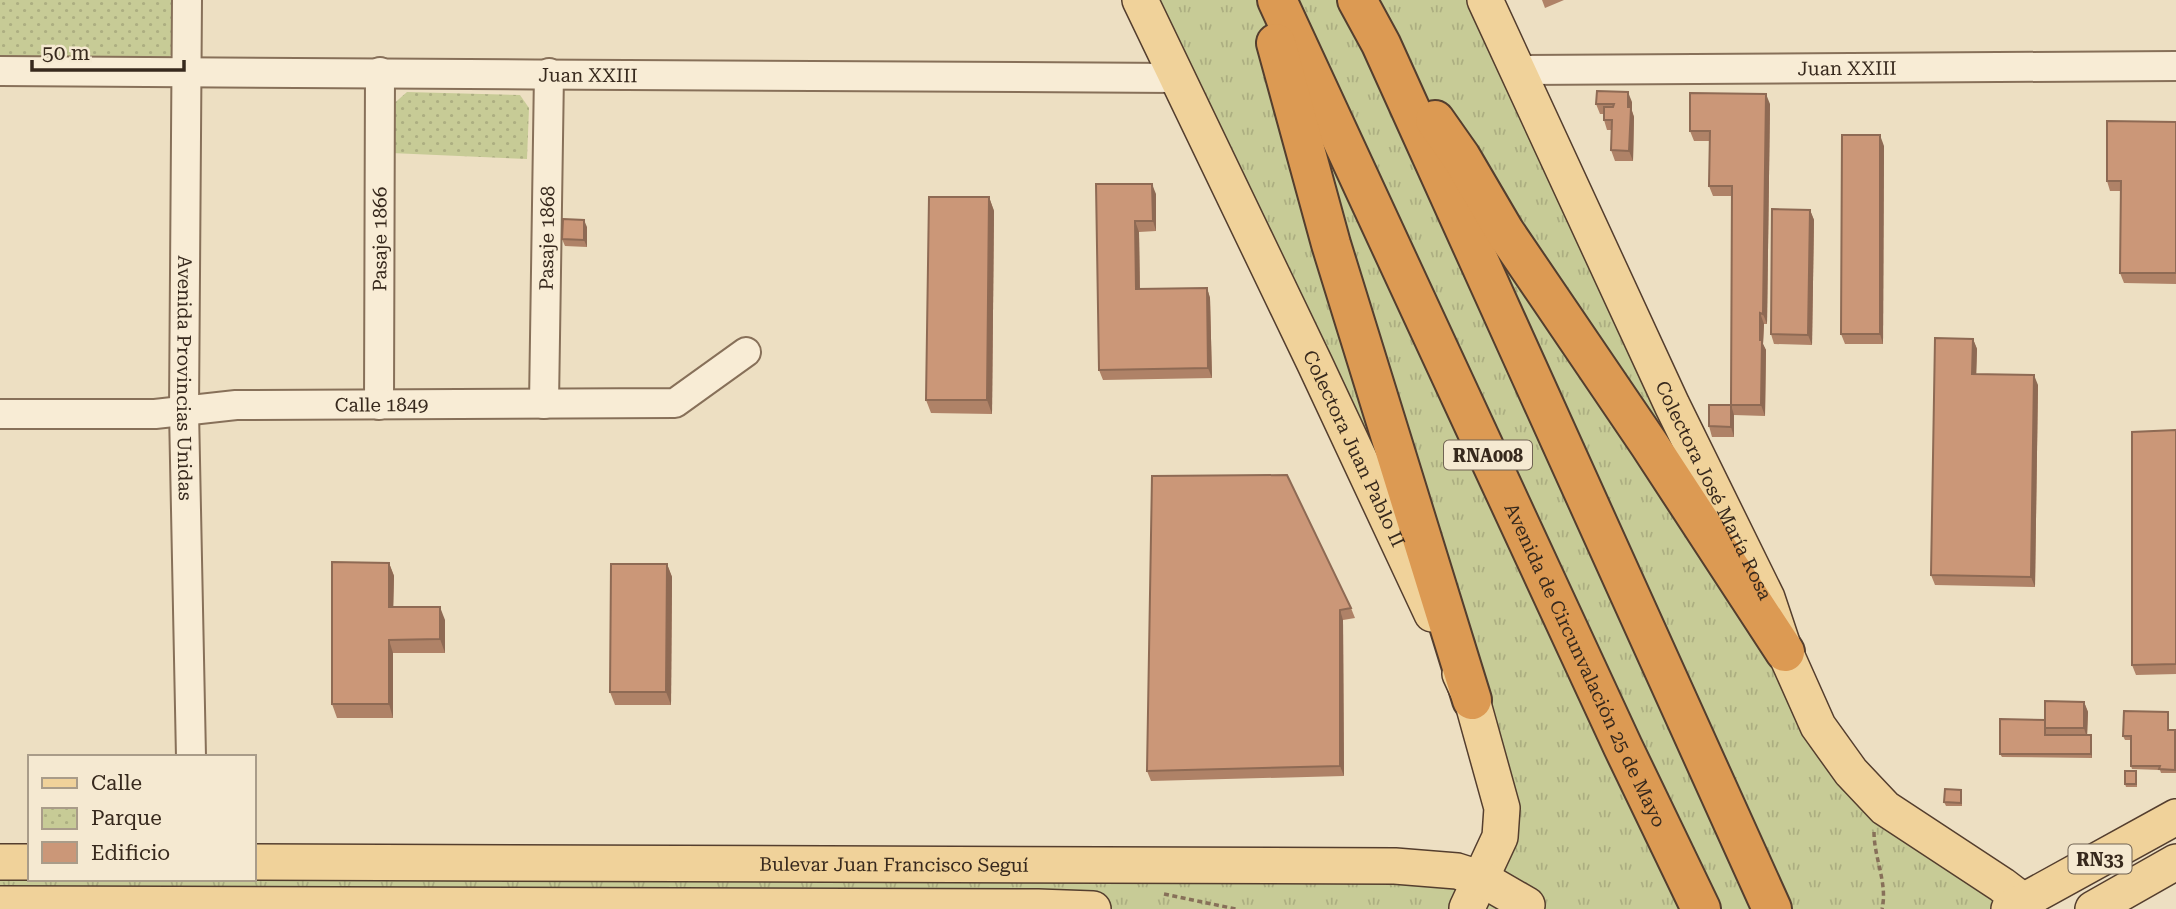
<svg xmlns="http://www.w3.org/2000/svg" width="2176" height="909" viewBox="0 0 2176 909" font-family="'Roboto Serif',serif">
  <defs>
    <pattern id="grass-tufts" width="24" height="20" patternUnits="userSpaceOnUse" patternTransform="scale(1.75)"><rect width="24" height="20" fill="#c7cb96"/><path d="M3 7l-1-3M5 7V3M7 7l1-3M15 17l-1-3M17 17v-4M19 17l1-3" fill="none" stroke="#acae81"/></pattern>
    <pattern id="park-dots" width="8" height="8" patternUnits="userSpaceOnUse" patternTransform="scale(1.75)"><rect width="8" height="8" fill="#c7cb96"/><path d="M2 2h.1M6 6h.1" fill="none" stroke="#acae81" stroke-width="1.8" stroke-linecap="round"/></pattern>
  </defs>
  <rect width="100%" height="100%" fill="#eddfc2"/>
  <polygon fill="url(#grass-tufts)" points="1140,0 1485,0 1851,772 2028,909 1093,909 0,904 0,862 30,879 1457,871 1500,837 1472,700"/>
  <g fill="url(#park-dots)">
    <polygon points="0,0 178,0 176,49 167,59 0,62"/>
    <polygon points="407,92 520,95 529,108 527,159 391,153 390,107"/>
  </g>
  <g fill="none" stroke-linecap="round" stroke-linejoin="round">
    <g stroke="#877059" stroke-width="32">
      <g id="minor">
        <path id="s1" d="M 187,0 L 184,411 L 191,757"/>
        <path id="s2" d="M 1518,70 L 2176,66"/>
        <path id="s3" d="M 0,71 C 392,72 784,78 1176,78"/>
        <path id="s4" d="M 544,404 L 549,73"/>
        <path id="s5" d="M 379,405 L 380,72"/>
        <path id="s6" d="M 0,414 L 155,414 L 236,405 L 675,403 L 746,352"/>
      </g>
    </g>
    <g stroke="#543e2e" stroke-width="38">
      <g id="major">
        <path id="s7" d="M 1140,0 L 1315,364 L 1432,614"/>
        <path id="s8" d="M 1485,0 L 1672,405 L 1767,598 L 1785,652 L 1818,726 L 1851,772 L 1885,808 L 2002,885 L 2023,901 L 2028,909"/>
        <polyline points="1460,674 1472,700 1502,808 1500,837 1467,908"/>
        <polyline points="0,862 30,862"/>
        <path id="s9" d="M 254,862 L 1395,866 L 1457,871 L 1482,879 L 1527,905"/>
        <polyline points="0,904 1038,907 1093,909"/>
        <polyline points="2009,909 2176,817"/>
        <polyline points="2093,909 2176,862"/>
      </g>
    </g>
    <g stroke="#543e2e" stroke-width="42">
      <g id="highway">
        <path id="s10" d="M 1277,0 L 1623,747 L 1701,909"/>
        <polyline points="1357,0 1381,44 1772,909"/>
        <polyline points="1276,43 1331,244 1472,700"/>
        <polyline points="1435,120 1461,157 1505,232 1649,444 1785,652"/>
      </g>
    </g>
    <g stroke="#877059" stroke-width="3.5" stroke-dasharray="5 3.5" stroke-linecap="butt">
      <path d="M 1874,832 C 1874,858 1888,884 1882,909"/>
      <polyline points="1164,894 1236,909"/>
    </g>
    <use href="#minor" stroke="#f8ecd5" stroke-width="28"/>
    <use href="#major" stroke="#f0d29a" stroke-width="35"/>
    <use href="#highway" stroke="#dc9a53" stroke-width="38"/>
  </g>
  <g fill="#af8267">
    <polygon points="1542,0 1564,0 1545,8"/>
    <polygon points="1632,102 1632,111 1634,117 1633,161 1615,161 1611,150 1612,130 1607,130 1604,120 1604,114 1600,114 1596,104"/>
    <polygon points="1770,104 1767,324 1764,324 1763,344 1766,350 1765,416 1734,415 1734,437 1712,437 1709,426 1731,405 1732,196 1713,196 1709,186 1710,141 1694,141 1690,131"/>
    <polygon points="2176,122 2176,284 2124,283 2120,273 2121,191 2110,191 2107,181"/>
    <polygon points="1884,146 1883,344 1845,344 1841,334"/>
    <polygon points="1096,184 1156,194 1156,231 1139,232 1140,289 1207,288 1210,298 1212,378 1103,380 1099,370"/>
    <polygon points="989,197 994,211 992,414 931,413 926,400"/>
    <polygon points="1810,210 1814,220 1812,345 1774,344 1771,334"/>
    <polygon points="587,227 587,247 565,246 562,239"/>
    <polygon points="1973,339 1977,349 1976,374 2038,385 2035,587 1935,585 1931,575"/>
    <polygon points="2176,430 2176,674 2136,675 2132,665"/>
    <polygon points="1152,476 1351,608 1355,618 1343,620 1344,776 1151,781 1147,771"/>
    <polygon points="389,563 394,576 393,607 445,620 445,653 393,653 393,718 337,718 332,704"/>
    <polygon points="667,564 672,577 671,705 615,705 610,692"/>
    <polygon points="2084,702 2088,712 2087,735 2092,738 2092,758 2002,757 2000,754"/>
    <polygon points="2169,716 2169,730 2175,730 2176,732 2176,773 2161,773 2160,770 2132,769 2131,766 2131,740 2125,740 2123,736"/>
    <polygon points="2136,771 2137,775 2137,787 2126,787 2125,784"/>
    <polygon points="1961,790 1962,793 1962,806 1946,806 1944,802"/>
  </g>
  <g fill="#8e6a54">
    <polygon points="1628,92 1632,102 1632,111 1634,117 1633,161 1629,151"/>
    <polygon points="1766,94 1770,104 1767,324 1763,314"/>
    <polygon points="1880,135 1884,146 1883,344 1880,334"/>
    <polygon points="1152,184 1156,194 1156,231 1153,221"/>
    <polygon points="989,197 994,211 992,414 987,400"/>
    <polygon points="1810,210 1814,220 1812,345 1808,335"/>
    <polygon points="584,220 587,227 587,247 584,240"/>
    <polygon points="1135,221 1139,232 1140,299 1136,289"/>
    <polygon points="1207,288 1210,298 1212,378 1208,368"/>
    <polygon points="1760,313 1764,324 1763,344 1766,350 1765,416 1761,405"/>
    <polygon points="1973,339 1977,349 1976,384 1972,374"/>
    <polygon points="2034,375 2038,385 2035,587 2031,577"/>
    <polygon points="1731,405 1734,415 1734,437 1731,427"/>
    <polygon points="389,563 394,576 393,620 389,607"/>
    <polygon points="667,564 672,577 671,705 666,692"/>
    <polygon points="440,607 445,620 445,653 440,639"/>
    <polygon points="1340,610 1343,620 1344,776 1340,766"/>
    <polygon points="389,640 393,653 393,718 389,704"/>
    <polygon points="2084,702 2088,712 2087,738 2084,728"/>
    <polygon points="2091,735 2092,738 2092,758 2091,754"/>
  </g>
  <g fill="#cb9778" stroke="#8e6a54" stroke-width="2">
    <polygon points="1597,91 1628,92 1628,107 1631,107 1629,151 1611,150 1612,120 1604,120 1604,107 1613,107 1614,104 1596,104"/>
    <polygon points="1690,93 1766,94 1763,314 1760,313 1760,340 1762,340 1761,405 1731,405 1732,186 1709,186 1710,131 1690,131"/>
    <polygon points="2107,121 2176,122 2176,273 2120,273 2121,181 2107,181"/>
    <polygon points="1842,135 1880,135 1880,334 1841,334"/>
    <polygon points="1096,184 1152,184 1153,221 1135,221 1136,289 1207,288 1208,368 1099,370"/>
    <polygon points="929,197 989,197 987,400 926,400"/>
    <polygon points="1772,209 1810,210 1808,335 1771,334"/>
    <polygon points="563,219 584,220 584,240 562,239"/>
    <polygon points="1935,338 1973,339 1972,374 2034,375 2031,577 1931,575"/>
    <polygon points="1709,405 1731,405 1731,427 1709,426"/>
    <polygon points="2176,430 2176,664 2132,665 2132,432"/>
    <polygon points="1287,475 1351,608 1340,610 1340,766 1147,771 1152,476"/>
    <polygon points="332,562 389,563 389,607 440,607 440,639 389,640 389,704 332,704"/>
    <polygon points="611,564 667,564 666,692 610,692"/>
    <polygon points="2045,701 2084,702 2084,728 2045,728"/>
    <polygon points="2124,711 2168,712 2168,730 2175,730 2175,770 2159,769 2160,766 2131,766 2131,736 2123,736"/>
    <polygon points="2000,719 2045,720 2045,735 2091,735 2091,754 2000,754"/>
    <rect x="2125" y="771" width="11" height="13"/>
    <polygon points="1945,789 1961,790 1961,803 1944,802"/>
  </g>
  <g text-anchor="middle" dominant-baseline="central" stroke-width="7" stroke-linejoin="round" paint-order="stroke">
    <g fill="#f5e9d1" stroke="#706353" stroke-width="2">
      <rect x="1444" y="440.5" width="88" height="29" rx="5"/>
      <rect x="2068.5" y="844.5" width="63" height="29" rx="5"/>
    </g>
    <g font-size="18" font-weight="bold" fill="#37291d">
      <text x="1488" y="455">RNA008</text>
      <text x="2100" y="859">RN33</text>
    </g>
    <g font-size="19" fill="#37291d" stroke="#f5e9d1">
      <text stroke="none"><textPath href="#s2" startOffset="329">Juan XXIII</textPath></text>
      <text stroke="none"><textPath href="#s3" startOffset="588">Juan XXIII</textPath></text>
      <text stroke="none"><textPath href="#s5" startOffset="166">Pasaje 1866</textPath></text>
      <text stroke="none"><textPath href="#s4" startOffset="166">Pasaje 1868</textPath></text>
      <text stroke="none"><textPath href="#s1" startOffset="378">Avenida Provincias Unidas</textPath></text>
      <text stroke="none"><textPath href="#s6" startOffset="382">Calle 1849</textPath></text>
      <text stroke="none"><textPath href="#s7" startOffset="497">Colectora Juan Pablo II</textPath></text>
      <text stroke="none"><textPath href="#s8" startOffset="541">Colectora José María Rosa</textPath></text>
      <text stroke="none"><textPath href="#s10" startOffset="733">Avenida de Circunvalación 25 de Mayo</textPath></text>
      <text stroke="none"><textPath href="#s9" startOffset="640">Bulevar Juan Francisco Seguí</textPath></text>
    </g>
  </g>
  <rect x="28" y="755" width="228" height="126" fill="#f5e9d1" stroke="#a99c89" stroke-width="2"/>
  <rect x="42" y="778" width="35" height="10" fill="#f0d29a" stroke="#a99c89" stroke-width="2"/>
  <text x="91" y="790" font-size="21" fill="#37291d">Calle</text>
  <rect x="42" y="808" width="35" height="21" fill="url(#park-dots)" stroke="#a99c89" stroke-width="2"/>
  <text x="91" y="825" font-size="21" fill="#37291d">Parque</text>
  <rect x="42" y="842" width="35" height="21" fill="#cb9778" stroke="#a99c89" stroke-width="2"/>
  <text x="91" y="860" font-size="21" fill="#37291d">Edificio</text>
  <path d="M32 60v10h152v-10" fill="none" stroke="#37291d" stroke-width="3.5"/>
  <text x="42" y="60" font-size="21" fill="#37291d" stroke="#f5e9d1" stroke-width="5" paint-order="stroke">50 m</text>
</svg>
